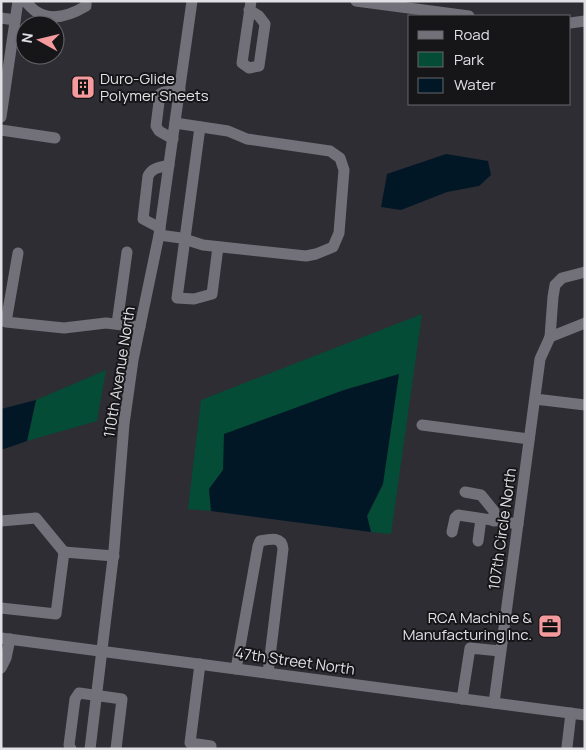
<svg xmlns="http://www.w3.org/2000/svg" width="586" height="750" viewBox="0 0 586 750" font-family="Manrope,sans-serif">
  <rect width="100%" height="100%" fill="#2e2d34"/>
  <g fill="#044c35">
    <polygon points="422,314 391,534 371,532 367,516 383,484 223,470 209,489 211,511 188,509 201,400"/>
    <polygon points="106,370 97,421 27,441 36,400"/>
  </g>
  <g fill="#011726">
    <polygon points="446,154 488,161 491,175 479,186 447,192 401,210 381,207 387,174"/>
    <polygon points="399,374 383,484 367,516 371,532 211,511 209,489 223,470 224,434 344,390"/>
    <polygon points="36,400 27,441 1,450 1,409"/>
  </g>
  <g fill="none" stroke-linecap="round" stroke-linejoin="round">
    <g stroke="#727179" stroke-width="11">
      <path d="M 25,1 C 29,5 33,10 37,12 C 53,22 71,15 86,6 L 86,1"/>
      <polyline points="356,1 469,16"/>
      <polyline points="249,10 259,16 265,24 259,66 249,68 242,63 251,1"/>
      <polyline points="1,18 15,20"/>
      <polyline points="570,23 585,21"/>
      <polyline points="1,117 18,1"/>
      <polyline points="200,127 177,298 194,299 212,294 218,247"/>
      <polyline points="1,130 55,138"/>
      <polyline points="173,139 159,131 156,126 160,94 164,92 180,90"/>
      <path d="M 160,228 L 143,219 L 148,176 C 152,167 162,167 169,165"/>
      <polyline points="159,235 181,238 203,245 306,256 316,254 333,247 339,233 344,170 340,158 330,151 247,139 228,131 175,123"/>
      <polyline points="18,253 6,322 64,328 106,323 140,327"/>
      <polyline points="117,324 127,252"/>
      <polyline points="550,337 585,323"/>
      <polyline points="535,399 585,405"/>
      <polyline points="422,425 529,439"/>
      <polyline points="465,492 481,495 494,511 494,521"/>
      <polyline points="1,521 36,518 64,552"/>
      <polyline points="452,532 455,518 458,515 518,524"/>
      <polyline points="478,541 481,519"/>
      <polyline points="1,608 56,614 64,552 114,556"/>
      <polyline points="1,638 585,715"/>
      <polyline points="200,664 190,743 211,746"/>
      <polyline points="1,668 6,658 10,639"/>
      <path d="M 236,669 L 258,546 L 260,541 C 270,539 282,536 283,549 L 268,673"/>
      <polyline points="462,699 470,648 500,651"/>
      <polyline points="494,703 540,359 550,337 553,297 555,285 562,278 585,272"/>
      <polyline points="567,747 571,713"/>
      <polyline points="71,749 69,745 75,699 79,693 122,699 116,749"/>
      <polyline points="90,749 114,550 124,424 133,360 159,235 192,1"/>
    </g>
  </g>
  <defs>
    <g id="building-square" transform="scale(1.25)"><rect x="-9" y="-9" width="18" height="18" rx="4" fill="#f59b9d" stroke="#161619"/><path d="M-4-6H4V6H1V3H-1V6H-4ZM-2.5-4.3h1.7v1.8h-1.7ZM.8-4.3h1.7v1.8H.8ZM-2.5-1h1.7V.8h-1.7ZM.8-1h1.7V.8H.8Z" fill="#111"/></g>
    <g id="office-square" transform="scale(1.25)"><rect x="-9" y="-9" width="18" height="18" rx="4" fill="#f59b9d" stroke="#161619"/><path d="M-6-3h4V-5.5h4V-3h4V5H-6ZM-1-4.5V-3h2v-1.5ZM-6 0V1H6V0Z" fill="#111"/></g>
  </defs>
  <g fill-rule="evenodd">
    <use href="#building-square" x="83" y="87"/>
    <use href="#office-square" x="550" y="626"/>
  </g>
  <g text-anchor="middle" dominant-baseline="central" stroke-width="4" stroke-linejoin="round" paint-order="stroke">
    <g font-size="15" fill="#e1e0e5" stroke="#161619" text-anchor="start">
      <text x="100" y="78">Duro-Glide<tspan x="100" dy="17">Polymer Sheets</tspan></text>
      <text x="532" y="617" text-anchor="end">RCA Machine &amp;<tspan x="532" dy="17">Manufacturing Inc.</tspan></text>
    </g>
    <g font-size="15" fill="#e1e0e5" stroke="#161619">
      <text transform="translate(119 372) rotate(-81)">110th Avenue North</text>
      <text transform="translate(502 529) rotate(-82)">107th Circle North</text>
      <text transform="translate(295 661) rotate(8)">47th Street North</text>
    </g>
  </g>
  <rect width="586" height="750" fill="none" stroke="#e1e0e5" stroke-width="5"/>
  <rect x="408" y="15" width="162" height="90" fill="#161619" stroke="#67676b"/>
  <rect x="418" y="31" width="25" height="8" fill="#727179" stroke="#67676b"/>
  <text x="454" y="40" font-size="15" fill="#e1e0e5">Road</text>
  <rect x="418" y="52" width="25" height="15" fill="#044c35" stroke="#67676b"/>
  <text x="454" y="65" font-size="15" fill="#e1e0e5">Park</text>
  <rect x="418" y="78" width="25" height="15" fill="#011726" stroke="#67676b"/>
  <text x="454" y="90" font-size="15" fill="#e1e0e5">Water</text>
  <g transform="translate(40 40) rotate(278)"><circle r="24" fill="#161619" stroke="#67676b"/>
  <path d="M0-4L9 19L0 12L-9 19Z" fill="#f59b9d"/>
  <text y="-8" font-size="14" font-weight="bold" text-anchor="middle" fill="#e1e0e5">N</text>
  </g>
</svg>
